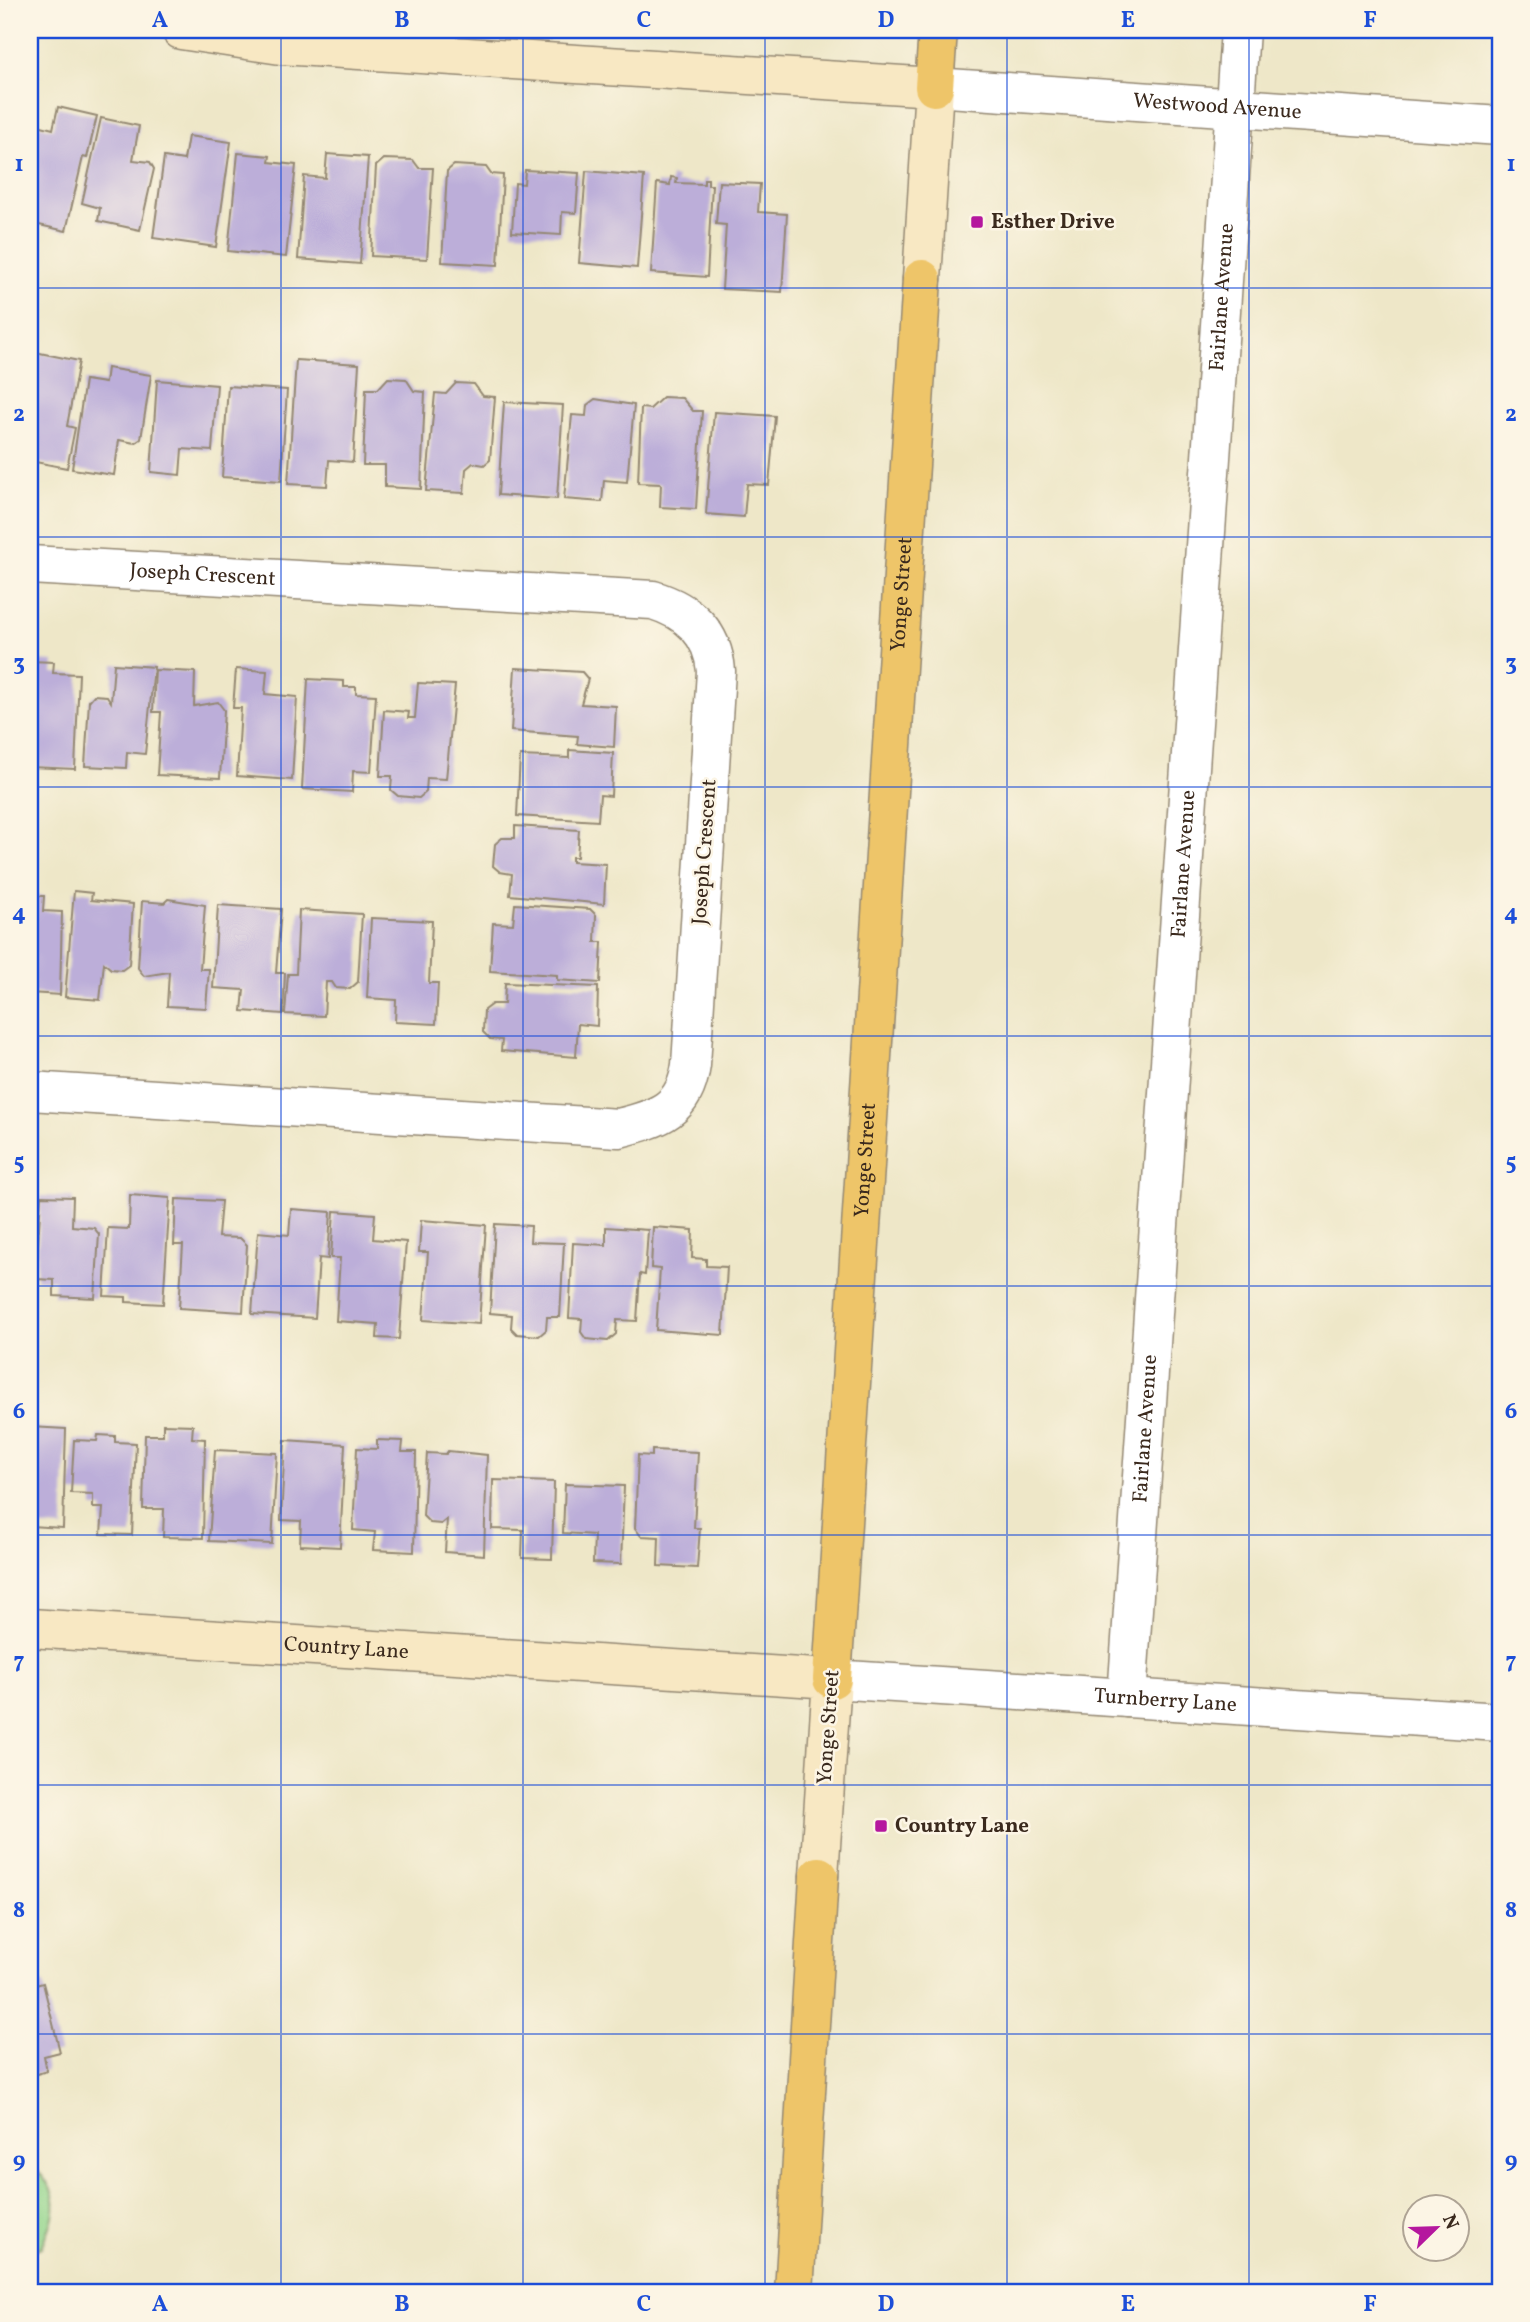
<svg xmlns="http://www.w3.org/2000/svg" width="1530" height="2322" viewBox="0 0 1530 2322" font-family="Vollkorn,serif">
  <rect width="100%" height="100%" fill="#fcf5e5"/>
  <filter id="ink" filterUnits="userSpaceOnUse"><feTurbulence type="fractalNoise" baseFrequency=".0143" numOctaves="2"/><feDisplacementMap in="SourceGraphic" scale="14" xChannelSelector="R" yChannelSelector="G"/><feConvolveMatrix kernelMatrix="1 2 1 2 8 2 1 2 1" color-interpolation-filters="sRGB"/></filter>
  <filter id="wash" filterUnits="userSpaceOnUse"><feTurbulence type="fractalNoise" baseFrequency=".00686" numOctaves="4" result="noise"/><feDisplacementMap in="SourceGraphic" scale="28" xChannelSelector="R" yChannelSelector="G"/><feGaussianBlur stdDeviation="1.57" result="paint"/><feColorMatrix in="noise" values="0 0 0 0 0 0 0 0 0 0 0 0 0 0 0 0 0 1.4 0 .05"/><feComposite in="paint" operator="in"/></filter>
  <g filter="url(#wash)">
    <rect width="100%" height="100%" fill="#eee7c8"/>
    <path fill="#93d58c" stroke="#678055" stroke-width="2" d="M 30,2163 C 62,2195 59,2206 42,2247 L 30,2252 Z"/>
    <g id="blocks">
      <g fill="#bcaed9">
        <polygon points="58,107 97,116 87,158 83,157 66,231 30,223 30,123 53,129"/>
        <polygon points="101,118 139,126 133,160 150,162 154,169 140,230 98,221 100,208 82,203"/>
        <polygon points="188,136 231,142 216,247 153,238 164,157 184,160"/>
        <polygon points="238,153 270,156 269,162 296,165 286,257 228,251"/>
        <polygon points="327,154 368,157 360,264 298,259 304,176 325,178"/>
        <polygon points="384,159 413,160 419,168 433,168 427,259 371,256 376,166"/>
        <polygon points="454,165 486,167 491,174 503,175 498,265 442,262 447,171"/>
        <polygon points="525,170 579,173 576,213 562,212 561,235 512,232 515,183 524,184"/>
        <polygon points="586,171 644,176 637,268 579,263"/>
        <polygon points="671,177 677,178 676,183 704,184 704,179 708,179 708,185 712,185 707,277 651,273 657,183 670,185"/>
        <polygon points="719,182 760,184 758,212 787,214 782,292 722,289 726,225 716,224"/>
        <polygon points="30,351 79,361 67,426 75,428 67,468 30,461"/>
        <polygon points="296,360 359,364 353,462 329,460 327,486 288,484"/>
        <polygon points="107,368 151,375 141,439 135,443 119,440 114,475 72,469 85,380 105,383"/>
        <polygon points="388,378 406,379 414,391 425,392 421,489 385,487 385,465 363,465 366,389 378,389"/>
        <polygon points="157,380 217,385 212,451 182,449 180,475 151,472"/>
        <polygon points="456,383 474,384 483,396 495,397 490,460 484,465 473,463 466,469 464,493 426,491 435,393 446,394"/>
        <polygon points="228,386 287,390 281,481 222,477"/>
        <polygon points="663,397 682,398 693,411 702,411 696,509 660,507 661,484 638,483 641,408 650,409"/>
        <polygon points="595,399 634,405 627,482 604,480 602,502 564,499 572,415 586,416 587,405"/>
        <polygon points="504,402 563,405 557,499 498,495"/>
        <polygon points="714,412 775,416 769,485 747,484 744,517 706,514"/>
        <polygon points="30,661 54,662 53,673 79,674 75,769 30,767"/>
        <polygon points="114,664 154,667 145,754 127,752 126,768 85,766 89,701 94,695 107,696 111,702"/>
        <polygon points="515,668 582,672 588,679 581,704 616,706 614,747 577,744 578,736 511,731"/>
        <polygon points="236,669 267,671 265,694 297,697 292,780 237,776 241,708 233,708"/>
        <polygon points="155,670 195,672 194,706 218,702 224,710 220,778 157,775 161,712 153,712"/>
        <polygon points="308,679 344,681 344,687 356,687 356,694 376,695 371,772 353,771 352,792 302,789"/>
        <polygon points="418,683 455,685 446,779 427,778 426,792 419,798 398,796 391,790 392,776 380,776 384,710 409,712 408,718 415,718"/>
        <polygon points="569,750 613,753 611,796 600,795 598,821 517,816 520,756 569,758"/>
        <polygon points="515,826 579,830 577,857 572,857 572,862 606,864 604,904 510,895 512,874 500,872 493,866 495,844 502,838 515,838"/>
        <polygon points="74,891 92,893 91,900 133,904 129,965 122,970 111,969 104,963 100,1000 65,997"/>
        <polygon points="30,896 44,896 43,911 62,912 60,995 30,993"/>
        <polygon points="168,899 205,905 200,969 209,969 206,1008 167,1006 169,972 144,976 138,968 142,901 164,903"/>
        <polygon points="515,904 590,909 596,915 595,942 602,942 600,983 557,980 557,975 490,971 493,923 513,924"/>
        <polygon points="218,905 281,909 276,973 285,973 283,1014 242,1011 244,990 213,988"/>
        <polygon points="299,910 362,914 358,982 350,989 336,988 332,982 326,982 324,1016 285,1014 288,974 296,974"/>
        <polygon points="371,918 432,921 429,983 438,983 436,1024 395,1022 396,1000 367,998"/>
        <polygon points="505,983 598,987 597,1026 578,1024 576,1057 501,1051 502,1040 490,1039 483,1032 484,1010 492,1004 504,1004"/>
        <polygon points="130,1195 170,1198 163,1304 126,1302 126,1297 104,1296 108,1228 129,1229"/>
        <polygon points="41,1196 73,1197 72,1226 94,1228 99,1234 95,1298 54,1296 54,1280 36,1279"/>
        <polygon points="176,1199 221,1201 218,1237 240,1238 247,1245 243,1312 179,1308 183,1245 174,1245"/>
        <polygon points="291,1209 331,1212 328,1259 319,1258 315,1318 252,1314 258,1232 289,1235"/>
        <polygon points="334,1211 375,1214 373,1239 406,1242 399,1339 377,1338 378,1324 336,1321 340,1258 331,1258"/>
        <polygon points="421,1220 486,1225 479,1324 423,1320 428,1252 419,1252"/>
        <polygon points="495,1224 531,1226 530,1242 564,1243 560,1317 547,1317 546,1330 539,1336 517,1334 511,1328 512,1315 490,1313"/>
        <polygon points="606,1227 648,1230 645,1275 640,1274 637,1321 617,1320 616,1334 608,1341 586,1339 581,1332 582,1319 569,1318 573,1243 606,1245"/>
        <polygon points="653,1227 693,1230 692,1258 706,1259 706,1266 727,1267 723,1335 656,1330 660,1269 651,1268"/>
        <polygon points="163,1424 193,1425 192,1438 205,1439 203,1538 163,1537 164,1509 143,1509 145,1435 163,1435"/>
        <polygon points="30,1427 66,1429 63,1528 30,1526"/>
        <polygon points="98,1435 115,1436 115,1442 136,1443 132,1535 101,1534 103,1508 93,1508 93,1494 71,1493 74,1440 97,1441"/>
        <polygon points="285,1440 345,1444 340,1547 300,1545 301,1521 281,1520"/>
        <polygon points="377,1440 403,1441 402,1452 416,1452 414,1552 373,1550 375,1532 353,1530 357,1448 377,1449"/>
        <polygon points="215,1450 277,1453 272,1544 209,1541"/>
        <polygon points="652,1450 698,1452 694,1528 700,1528 697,1568 658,1566 659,1537 641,1536 635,1528 638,1455 652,1456"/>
        <polygon points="448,1451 487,1455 484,1555 445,1552 447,1519 441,1524 430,1523 423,1516 427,1453 446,1454"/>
        <polygon points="493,1480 554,1482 552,1559 522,1558 523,1530 492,1529"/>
        <polygon points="565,1484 624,1486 621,1564 593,1563 594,1535 563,1533"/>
        <polygon points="30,1981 32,1986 43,1983 60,2052 44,2056 47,2071 30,2076"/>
      </g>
    </g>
  </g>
  <g filter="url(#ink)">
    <use href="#blocks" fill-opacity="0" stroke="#948873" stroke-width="2"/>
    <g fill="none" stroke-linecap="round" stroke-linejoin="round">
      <g stroke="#948873" stroke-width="41">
        <g id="street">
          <path id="s1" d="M 934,87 L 1500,126"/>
          <path id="s2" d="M 30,565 L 653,600 C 689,611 713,633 716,671 L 691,1065 C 685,1110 659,1118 619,1128 L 30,1091"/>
          <path id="s3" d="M 832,1679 L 1500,1722"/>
          <path id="s4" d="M 1127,1698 L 1240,30"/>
        </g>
      </g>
      <g stroke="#948873" stroke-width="41">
        <g id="secondary">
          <polyline points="181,30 281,45 934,87 922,279"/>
          <path id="s5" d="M 30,1628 L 832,1679 L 819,1876"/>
        </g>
      </g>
      <g stroke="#948873" stroke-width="41">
        <g id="primary">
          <polyline points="934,87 938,30"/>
          <path id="s6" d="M 832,1679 L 922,279"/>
          <polyline points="794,2292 819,1876"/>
        </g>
      </g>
      <use href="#street" stroke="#fff" stroke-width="38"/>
      <use href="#secondary" stroke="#f8e8c3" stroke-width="38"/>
      <use href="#primary" stroke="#eec569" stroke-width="38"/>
    </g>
  </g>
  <path fill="none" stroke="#1d4ed8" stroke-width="2" stroke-opacity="0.55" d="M 281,30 L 281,2292M 523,30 L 523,2292M 765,30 L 765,2292M 1007,30 L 1007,2292M 1249,30 L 1249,2292M 30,288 L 1500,288M 30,537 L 1500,537M 30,787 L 1500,787M 30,1036 L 1500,1036M 30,1286 L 1500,1286M 30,1535 L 1500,1535M 30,1785 L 1500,1785M 30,2034 L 1500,2034"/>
  <g fill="#b5179e" stroke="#fcf5e5" stroke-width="2.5">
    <rect x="970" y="215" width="14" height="14" rx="3.5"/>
    <rect x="874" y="1819" width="14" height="14" rx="3.5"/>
  </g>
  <g text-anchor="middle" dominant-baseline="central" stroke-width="5" stroke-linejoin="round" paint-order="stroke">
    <g font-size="21" fill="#3b2a1e" stroke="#fcf5e5">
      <text stroke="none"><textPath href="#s1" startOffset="284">Westwood Avenue</textPath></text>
      <text stroke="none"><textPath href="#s4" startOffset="1404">Fairlane Avenue</textPath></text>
      <text stroke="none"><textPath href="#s2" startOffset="173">Joseph Crescent</textPath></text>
      <text stroke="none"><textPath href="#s6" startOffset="1087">Yonge Street</textPath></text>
      <text transform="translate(705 852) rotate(-86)">Joseph Crescent</text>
      <text stroke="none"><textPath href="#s4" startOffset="836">Fairlane Avenue</textPath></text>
      <text stroke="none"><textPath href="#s6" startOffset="520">Yonge Street</textPath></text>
      <text stroke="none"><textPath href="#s4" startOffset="270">Fairlane Avenue</textPath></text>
      <text stroke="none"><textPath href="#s5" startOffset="317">Country Lane</textPath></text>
      <text stroke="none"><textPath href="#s3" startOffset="334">Turnberry Lane</textPath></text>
      <text transform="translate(829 1727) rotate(-86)">Yonge Street</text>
    </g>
    <g font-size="21" font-weight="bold" fill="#3b2a1e" stroke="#fcf5e5" text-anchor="start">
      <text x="991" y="222">Esther Drive</text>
      <text x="895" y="1826">Country Lane</text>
    </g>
  </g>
  <rect width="1530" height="2322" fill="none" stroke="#fcf5e5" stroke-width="77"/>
  <g transform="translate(1436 2228) rotate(67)"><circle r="33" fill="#fcf5e5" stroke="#afa495" stroke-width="2"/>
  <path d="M0-5L12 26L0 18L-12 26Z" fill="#b5179e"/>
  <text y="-10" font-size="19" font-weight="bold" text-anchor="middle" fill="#3b2a1e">N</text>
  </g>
  <rect x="38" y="38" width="1454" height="2246" fill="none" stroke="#1d4ed8" stroke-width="2.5"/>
  <g font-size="23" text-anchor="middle" font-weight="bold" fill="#1d4ed8">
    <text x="160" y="27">A</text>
    <text x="402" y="27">B</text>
    <text x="644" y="27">C</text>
    <text x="886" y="27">D</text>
    <text x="1128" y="27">E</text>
    <text x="1370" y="27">F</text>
    <text x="19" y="171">1</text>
    <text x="1511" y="171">1</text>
    <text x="19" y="421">2</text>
    <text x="1511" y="421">2</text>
    <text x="19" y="670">3</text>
    <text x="1511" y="670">3</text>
    <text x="19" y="920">4</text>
    <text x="1511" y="920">4</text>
    <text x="19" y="1169">5</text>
    <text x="1511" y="1169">5</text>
    <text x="19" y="1418">6</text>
    <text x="1511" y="1418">6</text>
    <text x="19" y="1668">7</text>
    <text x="1511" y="1668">7</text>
    <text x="19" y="1917">8</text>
    <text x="1511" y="1917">8</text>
    <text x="19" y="2167">9</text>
    <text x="1511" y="2167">9</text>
    <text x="160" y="2311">A</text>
    <text x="402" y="2311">B</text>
    <text x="644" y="2311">C</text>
    <text x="886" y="2311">D</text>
    <text x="1128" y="2311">E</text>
    <text x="1370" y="2311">F</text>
  </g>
</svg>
